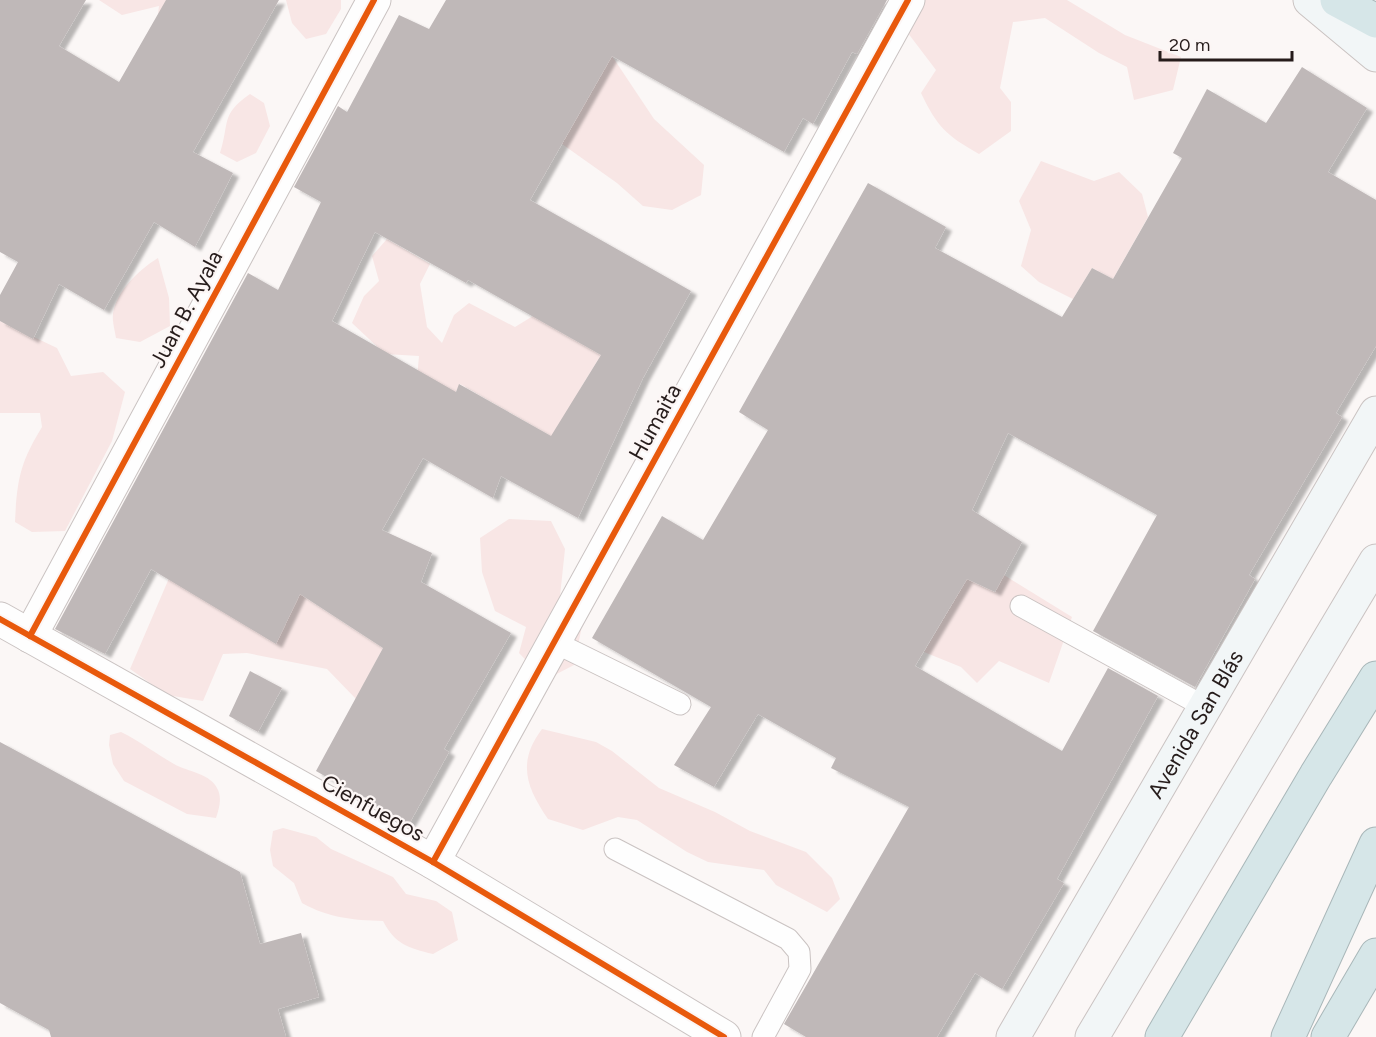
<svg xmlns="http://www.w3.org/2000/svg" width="1376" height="1037" viewBox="0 0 1376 1037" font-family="Figtree,sans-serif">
  <defs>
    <filter id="shadow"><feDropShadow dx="6" dy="4" stdDeviation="1.5" flood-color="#0004"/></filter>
  </defs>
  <rect width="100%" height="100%" fill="#fbf7f6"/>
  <g fill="#f8e6e5">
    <polygon points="99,0 184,0 158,14 159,6 122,15"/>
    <polygon points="286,0 341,0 341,9 326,34 306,39 292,23"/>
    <path d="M 908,0 L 1067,0 L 1125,35 L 1181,57 L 1173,90 L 1134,100 L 1127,67 L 1099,53 L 1045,18 L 1013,22 L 1000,88 L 1011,102 L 1011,131 L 979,154 C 946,135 938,128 921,93 L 936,70 L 898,20 Z"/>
    <polygon points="612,56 654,119 704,165 701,195 672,210 643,206 617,183 562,144"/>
    <path d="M 250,94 L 264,103 L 270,126 L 256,153 L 237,162 L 220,153 C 230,122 220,115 250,94 Z"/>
    <polygon points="1041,161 1094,181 1119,172 1142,194 1148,217 1113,279 1092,268 1073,299 1039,282 1021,266 1031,230 1019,201"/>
    <polygon points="387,239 430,264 420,284 427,327 442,343 454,315 469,303 515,327 533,316 601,355 580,389 594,397 580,453 460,384 449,405 417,378 419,356 385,354 352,323 364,296 379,281 372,256"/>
    <path d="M 158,258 L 169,298 L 170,326 L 140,342 L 116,338 C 115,331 112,321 113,314 C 116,291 140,269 158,258 Z"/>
    <path d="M 0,321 L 57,348 L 71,376 L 103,372 L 125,392 L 112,441 L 65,531 L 32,532 L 15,522 C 17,480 20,463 42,427 L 40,413 L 0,413 Z"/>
    <polygon points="509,519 551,521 565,549 560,596 583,621 574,665 545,680 519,653 526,627 495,611 482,572 480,538"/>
    <polygon points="185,541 276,643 300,594 383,648 356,699 327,669 247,653 223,654 203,701 167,695 130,669"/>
    <polygon points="1004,575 1072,617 1049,683 999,661 977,683 961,667 924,652 967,579 995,592"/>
    <path d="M 542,729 L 596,742 L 612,751 L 659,788 L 715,812 L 750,831 L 806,852 L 832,878 L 840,899 L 827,912 L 776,885 L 764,870 L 708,862 L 687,852 L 637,820 L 618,817 L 583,830 L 548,819 C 526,787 517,762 542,729 Z"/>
    <path d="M 121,732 C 140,741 156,754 174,764 C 188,772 211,773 218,790 C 222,799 219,809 216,818 L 187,814 L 124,781 L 113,764 L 109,745 L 110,735 Z"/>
    <path d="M 283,828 L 316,837 L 331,849 L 393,877 L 406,894 L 436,901 L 452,912 L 458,940 L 433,954 C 408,948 395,944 383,921 C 352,920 329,918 302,903 L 294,883 L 273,866 L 270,850 L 273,831 Z"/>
  </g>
  <g fill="#bfb8b8" fill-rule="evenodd" filter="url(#shadow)">
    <polygon points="0,0 86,0 59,46 119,82 166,0 279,0 193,152 233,173 195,247 154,222 104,310 59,284 33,339 0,321 0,295 18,262 0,252"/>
    <path d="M 446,0 L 887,0 L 857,54 L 852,52 L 813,124 L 803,118 L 784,152 L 612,56 L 530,200 L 691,291 L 643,378 L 578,518 L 501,476 L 493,498 L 423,458 L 382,530 L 432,553 L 421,582 L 511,633 L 444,749 L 449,752 L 409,824 L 316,771 L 383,648 L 300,594 L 276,644 L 151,569 L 105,654 L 55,629 L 248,273 L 278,290 L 321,202 L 294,187 L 338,106 L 347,112 L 399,15 L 429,29 ZM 375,232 L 466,283 L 468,280 L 601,355 L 551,436 L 459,384 L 456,392 L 332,321 Z"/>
    <polygon points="1302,67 1367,108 1328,172 1376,200 1376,346 1336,413 1342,417 1249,575 1255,579 1195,687 1093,631 1157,515 1008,433 972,510 1022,542 995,592 967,579 915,666 1062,751 1108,668 1158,696 1057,879 1064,883 1002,989 975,973 937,1037 806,1037 784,1024 909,807 831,768 836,758 758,714 714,787 674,765 711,707 592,638 662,516 703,540 768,430 739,412 868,183 946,227 935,248 1062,317 1092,268 1113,279 1182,158 1173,153 1207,89 1266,123"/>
    <polygon points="250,671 282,688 258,732 229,716"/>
    <polygon points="0,742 240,872 260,944 301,933 319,997 278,1009 286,1037 51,1037 49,1030 0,1003"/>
  </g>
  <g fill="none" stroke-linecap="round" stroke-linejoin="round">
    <g stroke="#cac3c2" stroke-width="23">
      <g id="lane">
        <polyline points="1021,606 1205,707"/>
        <polyline points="554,642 680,704"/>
        <polyline points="615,849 788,939 799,952 800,969 763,1037"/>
      </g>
    </g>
    <g stroke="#cac3c2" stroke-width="35">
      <g id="street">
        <polyline points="0,619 433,862 724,1037"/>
        <polyline points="30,636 374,0"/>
        <polyline points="433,862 908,0"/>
      </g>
    </g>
    <g stroke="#cac3c2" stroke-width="35">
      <g id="secondary">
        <polyline points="1310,0 1376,55"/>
        <path id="s1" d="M 1013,1037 L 1376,413"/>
        <polyline points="1092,1037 1376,561"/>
      </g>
    </g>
    <g stroke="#a9b7b9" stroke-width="35">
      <g id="highway">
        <polyline points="1337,0 1376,21"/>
        <polyline points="1162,1037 1316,775 1376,678"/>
        <polyline points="1288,1037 1376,844"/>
        <polyline points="1328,1037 1376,955"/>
      </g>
    </g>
    <use href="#lane" stroke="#fefefe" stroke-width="21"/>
    <use href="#street" stroke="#fefefe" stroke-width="33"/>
    <use href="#secondary" stroke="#f2f6f7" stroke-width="33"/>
    <use href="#highway" stroke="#d6e6e8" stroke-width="33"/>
    <g stroke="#fcf6f5" stroke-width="10">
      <g id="cycleway">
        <polyline points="0,619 433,862 724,1037"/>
        <polyline points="30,636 374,0"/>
        <polyline points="433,862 908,0"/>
      </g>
    </g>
    <use href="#cycleway" stroke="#e8590c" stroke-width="6"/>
  </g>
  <g text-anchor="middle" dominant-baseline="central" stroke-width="4.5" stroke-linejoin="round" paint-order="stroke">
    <g font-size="22" fill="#261c1b" stroke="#fcf6f5">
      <text transform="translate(186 309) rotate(-62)">Juan B. Ayala</text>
      <text transform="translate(655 422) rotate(-61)">Humaita</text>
      <text stroke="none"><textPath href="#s1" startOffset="362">Avenida San Blás</textPath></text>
      <text transform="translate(373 808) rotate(29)">Cienfuegos</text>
    </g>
  </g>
  <path d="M1160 51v9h132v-9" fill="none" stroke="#261c1b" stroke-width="3"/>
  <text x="1169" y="51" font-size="18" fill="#261c1b" stroke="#fcf6f5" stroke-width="4.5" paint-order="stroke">20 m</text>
</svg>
